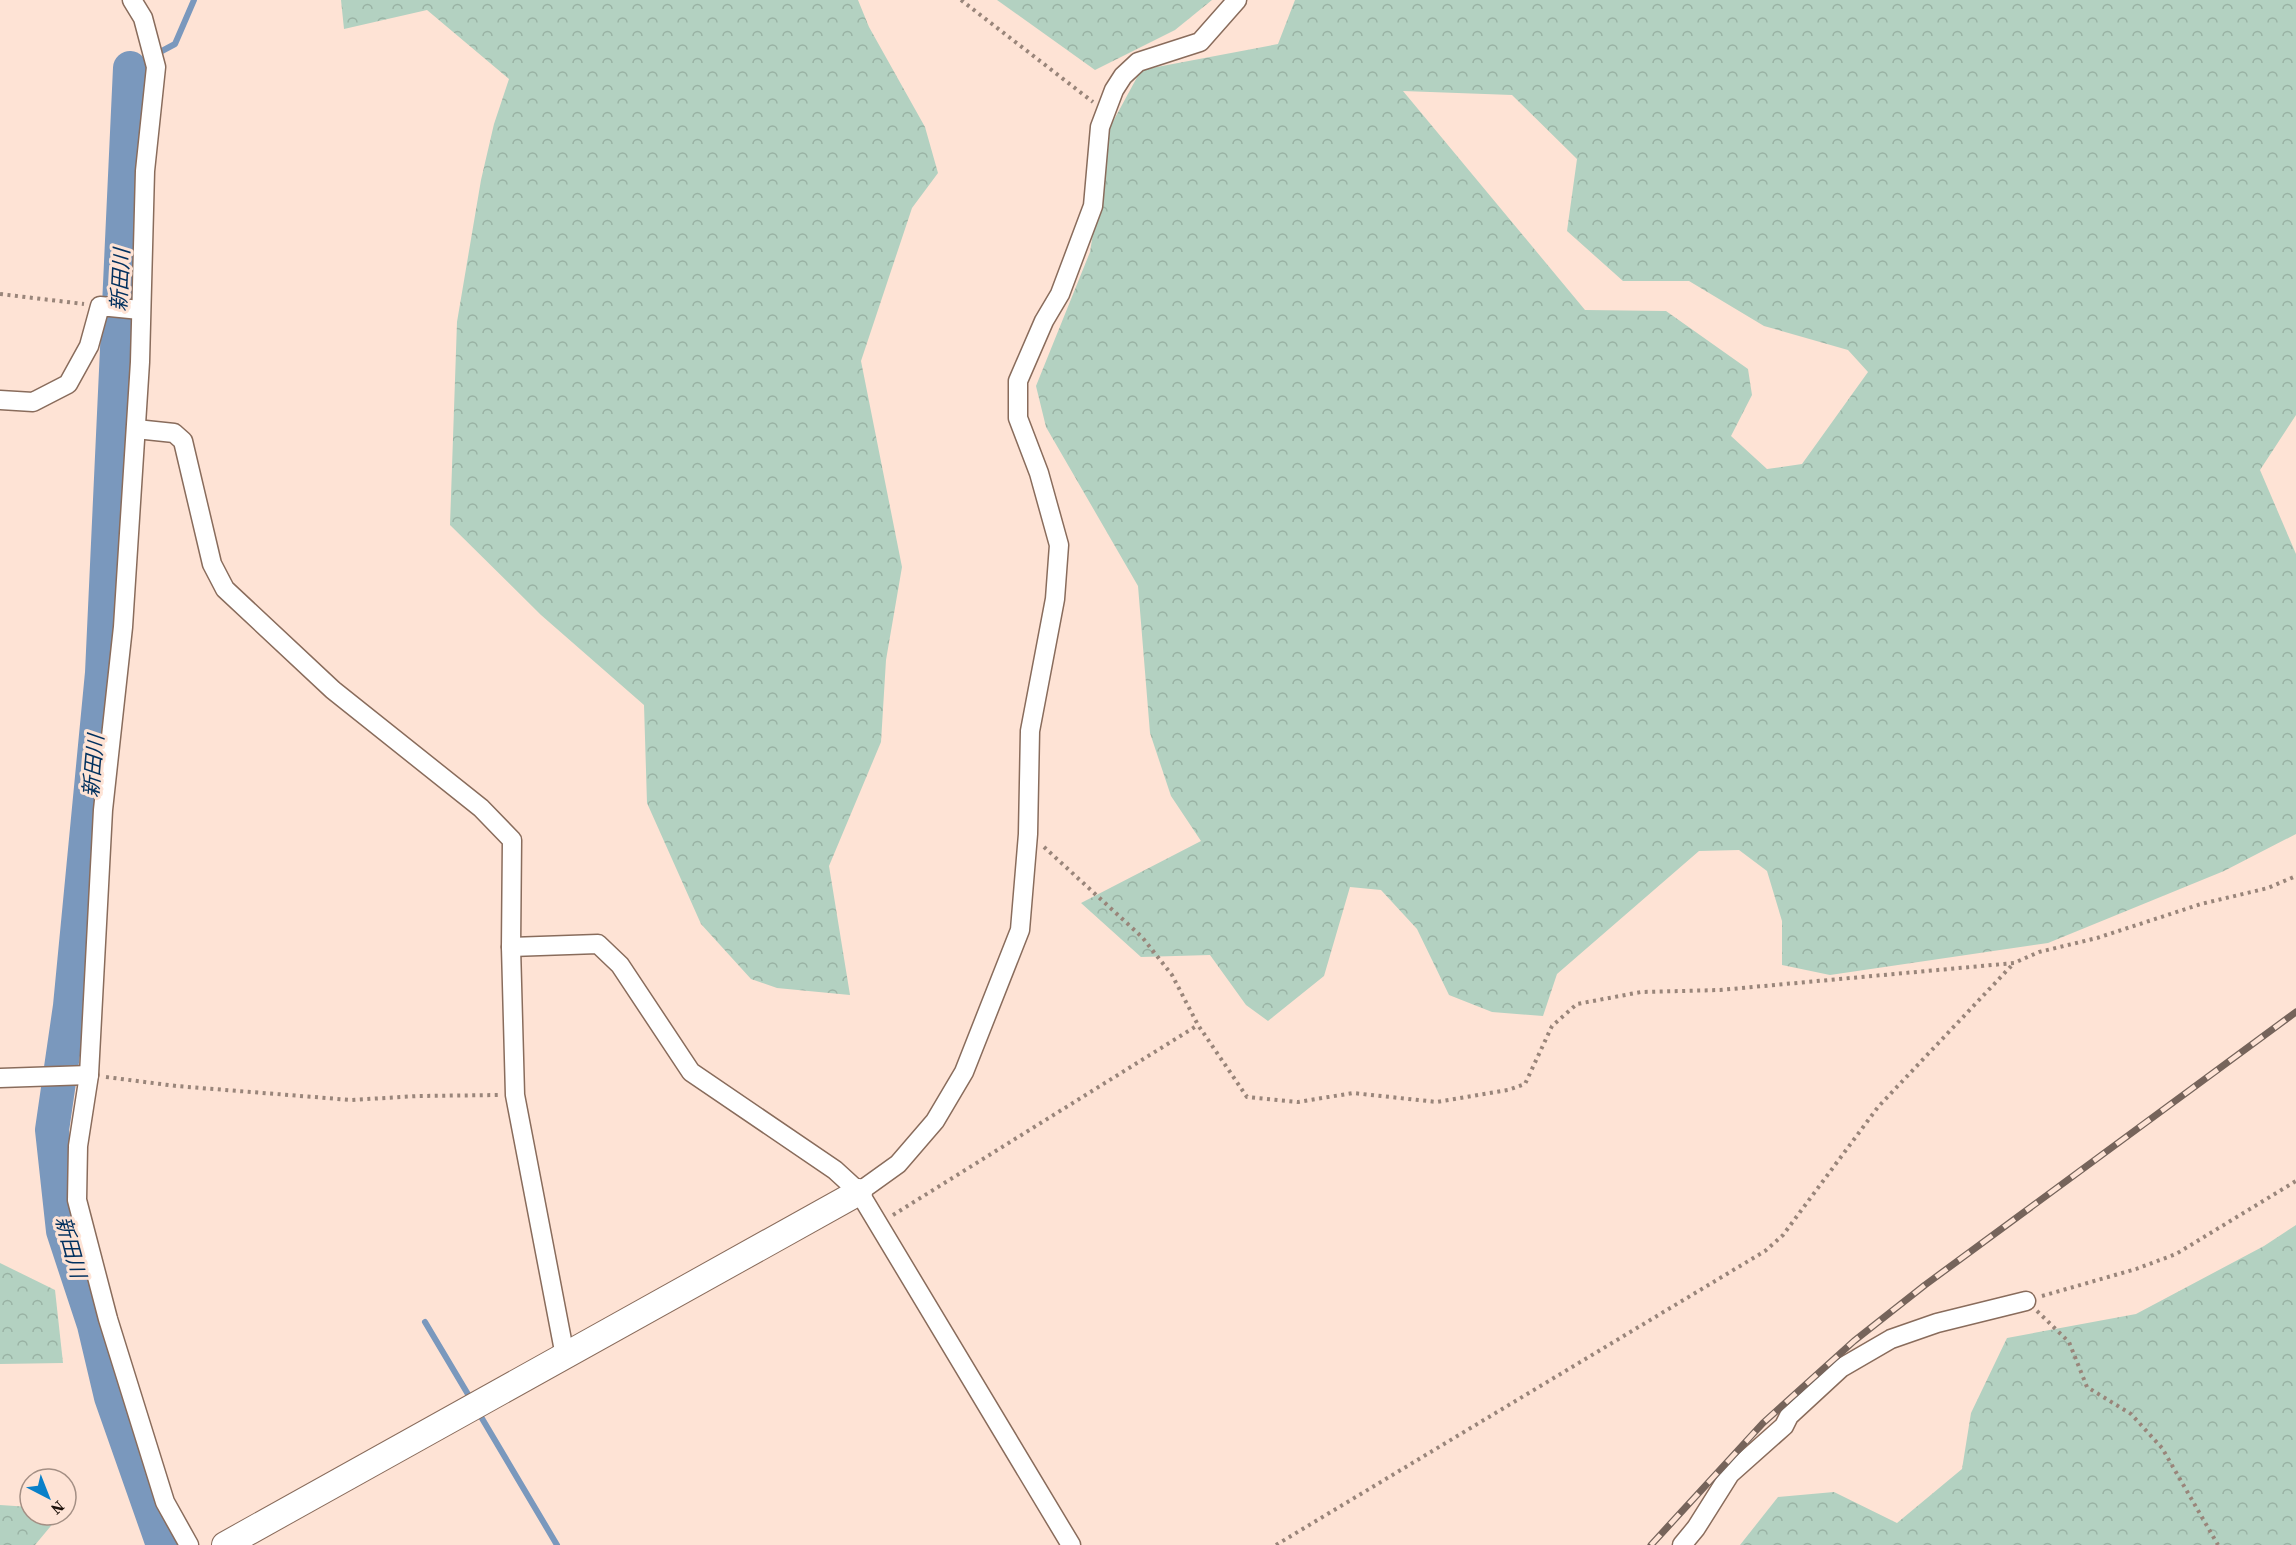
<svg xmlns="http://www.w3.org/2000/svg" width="2296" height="1545" viewBox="0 0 2296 1545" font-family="'Source Serif 4','Noto Sans JP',serif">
  <defs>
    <pattern id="forest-crowns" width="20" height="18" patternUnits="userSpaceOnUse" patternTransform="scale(1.5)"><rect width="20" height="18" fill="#b3d1c1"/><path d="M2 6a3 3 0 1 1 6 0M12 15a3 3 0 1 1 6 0" fill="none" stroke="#99b2a4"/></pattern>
  </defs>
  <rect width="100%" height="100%" fill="#fee3d5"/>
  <g fill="url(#forest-crowns)" fill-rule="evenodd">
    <polygon points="341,0 858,0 869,27 925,127 938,173 912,208 861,361 902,567 886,660 881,742 829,866 850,995 777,988 751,979 701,924 647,803 644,705 541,615 450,525 457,322 481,180 494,124 509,79 427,10 344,29"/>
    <polygon points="997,0 1212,0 1175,30 1095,70"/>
    <path d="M 1295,0 L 2296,0 L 2296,415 L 2260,470 L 2296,554 L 2296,834 L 2224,871 L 2048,943 L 1830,975 L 1782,965 L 1782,921 L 1767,871 L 1739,850 L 1699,851 L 1557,974 L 1543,1016 L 1492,1012 L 1449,995 L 1417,929 L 1381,890 L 1350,887 L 1324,976 L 1268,1021 L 1246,1005 L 1210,955 L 1141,957 L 1081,903 L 1201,841 L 1171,796 L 1150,733 L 1138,586 L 1046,427 L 1036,386 L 1090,252 L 1110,127 L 1141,70 L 1278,44 ZM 1403,91 L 1512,95 L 1577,159 L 1567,231 L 1623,281 L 1689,281 L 1764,326 L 1848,350 L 1868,372 L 1802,464 L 1767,469 L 1731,436 L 1752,395 L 1748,369 L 1666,311 L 1585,310 Z"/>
    <polygon points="2296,1225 2296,1545 1740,1545 1778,1497 1834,1492 1897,1523 1962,1469 1971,1413 2007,1338 2136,1314 2264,1246"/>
    <polygon points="0,1263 55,1290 63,1363 0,1364"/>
    <polygon points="0,1505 30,1507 30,1515 60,1515 35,1545 0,1545"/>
  </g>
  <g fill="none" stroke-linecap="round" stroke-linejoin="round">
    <g stroke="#7a98bd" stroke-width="6">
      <polyline points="130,68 175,44 194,0"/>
      <polyline points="425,1322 472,1401"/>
      <polyline points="477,1410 557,1545"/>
    </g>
    <polyline stroke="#7a98bd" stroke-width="34" points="130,68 102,673 70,1006 52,1130 63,1231 94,1325 111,1397 163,1545"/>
    <g stroke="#896c5c" stroke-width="21">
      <g id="street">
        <polyline points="132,0 143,18 156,67 145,171 140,362 123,627 103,810 89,1075 78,1146 77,1200 108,1319 165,1502 189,1545"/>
        <polyline points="0,400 33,402 68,384 89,346 100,306 140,310"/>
        <polyline points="136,429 174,433 183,441 212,564 225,589 333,690 481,808 512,840 511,947 515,1095 565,1356"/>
        <polyline points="511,947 598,944 620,965 691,1072 835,1170 859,1192 1071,1545"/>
        <polyline points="0,1078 89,1075"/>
        <polyline points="859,1192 898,1164 935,1121 964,1072 1020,930 1028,834 1030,731 1055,599 1059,545 1039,473 1018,418 1018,381 1044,321 1060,294 1093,206 1100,127 1114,90 1123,76 1138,62 1200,42 1237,0"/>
        <polyline points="1682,1545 1696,1528 1730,1474 1784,1426 1789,1416 1841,1368 1891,1339 1937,1323 2026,1301"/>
      </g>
    </g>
    <g stroke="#896c5c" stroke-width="28">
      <polyline id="secondary" points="225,1545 859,1192"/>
    </g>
    <g stroke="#99857a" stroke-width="4" stroke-dasharray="3 4.5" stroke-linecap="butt">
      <polyline points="961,0 1093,102"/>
      <polyline points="0,294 84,304"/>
      <polyline points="1044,847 1142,937 1172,975 1198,1025 1247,1097 1298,1102 1353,1093 1437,1102 1508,1090 1525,1084 1552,1026 1577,1004 1641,992 1720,990 2014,963 2039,952 2097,938 2201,904 2268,888 2296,876"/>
      <polyline points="106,1077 176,1086 351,1100 418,1096 499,1095"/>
      <polyline points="893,1215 1198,1025"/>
      <polyline points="2042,1296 2136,1269 2176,1254 2296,1181"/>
      <polyline points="2037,1311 2069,1342 2087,1387 2131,1414 2162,1448 2218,1545"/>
      <polyline points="1276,1545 1765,1251 1783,1235 1878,1107 2014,963"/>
    </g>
    <use href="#street" stroke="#fff" stroke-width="18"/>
    <use href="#secondary" stroke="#fff" stroke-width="26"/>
    <g stroke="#76645b" stroke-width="7">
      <polyline id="rail" points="1651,1545 1763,1423 1854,1341 1925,1285 2296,1012"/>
    </g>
    <use href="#rail" stroke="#fee3d5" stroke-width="4.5" stroke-dasharray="14" stroke-linecap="butt"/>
  </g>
  <g text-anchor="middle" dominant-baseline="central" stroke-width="6" stroke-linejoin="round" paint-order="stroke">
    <g font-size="21" font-style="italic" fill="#01305e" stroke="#fee3d5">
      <text transform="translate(120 280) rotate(-87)">新田川</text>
      <text transform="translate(93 766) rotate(-85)">新田川</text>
      <text transform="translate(71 1247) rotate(75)">新田川</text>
    </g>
  </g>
  <g transform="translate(48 1497) rotate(138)"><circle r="28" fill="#fee3d5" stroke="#a48f84" stroke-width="1.5"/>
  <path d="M0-4.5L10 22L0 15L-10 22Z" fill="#0980c9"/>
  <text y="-9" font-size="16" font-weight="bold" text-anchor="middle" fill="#1c110b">N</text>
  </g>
</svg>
